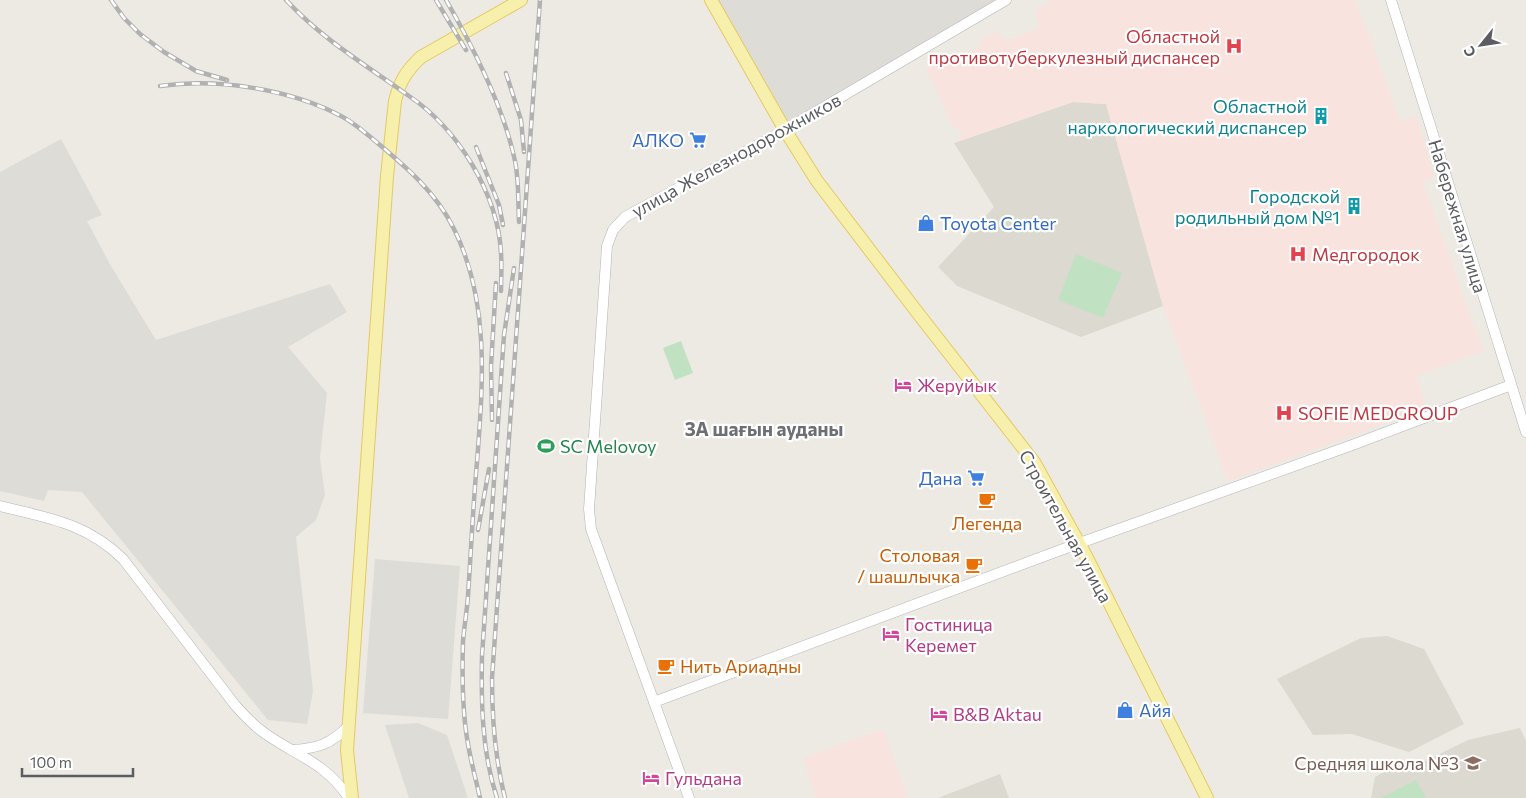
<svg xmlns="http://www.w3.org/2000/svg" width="1526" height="798" viewBox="0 0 1526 798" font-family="Commissioner,sans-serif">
  <rect width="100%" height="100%" fill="#eceae2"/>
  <g fill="#dedcd7">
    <polygon points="711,0 1007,0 785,130"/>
    <polygon points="61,139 102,215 87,221 111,266 156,340 330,284 347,312 288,347 327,393 320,458 325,495 316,520 296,537 313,691 307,724 268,720 82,492 48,490 44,501 0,491 0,172"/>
    <polygon points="375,559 460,566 448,719 363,713"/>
    <polygon points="418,723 447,735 468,798 409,798 385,725"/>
  </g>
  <g fill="#dcd9d1">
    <polygon points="1073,102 1106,104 1163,306 1081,337 957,286 938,267 994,207 954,143"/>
    <polygon points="1387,636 1424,649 1464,724 1409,752 1352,734 1313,735 1277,679 1361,638"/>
    <polygon points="1520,728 1526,741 1526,798 1371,798 1375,777 1403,762 1407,770 1468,740"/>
    <polygon points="1000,774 1009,798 938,798"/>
  </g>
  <g fill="#f8e3df">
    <polygon points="1051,0 1356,0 1400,121 1416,115 1434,176 1423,181 1469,313 1484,351 1416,376 1426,407 1365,431 1228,481 1163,306 1106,104 1073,102 954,143 963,135 952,124 926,68 980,48 981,38 997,32 1006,41 1038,28 1036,11"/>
    <polygon points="883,729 908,798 816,798 803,758"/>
  </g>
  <g fill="#c1e1c3">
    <polygon points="1076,254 1122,273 1103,318 1058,300"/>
    <polygon points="681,341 693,373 675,380 663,348"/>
    <polygon points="1416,780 1426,798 1380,798"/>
  </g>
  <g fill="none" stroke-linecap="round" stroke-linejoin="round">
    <g stroke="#b3b4b8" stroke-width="11">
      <g id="minor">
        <polyline points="1391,0 1526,432"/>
        <path d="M 0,506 C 48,518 86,523 123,559 L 235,705 C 243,714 252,724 263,732 C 296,756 324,761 349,798"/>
        <polyline points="654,702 1066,548 1355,444 1511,385"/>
        <path d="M 293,750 C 319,748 330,744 349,726"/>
        <polyline points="689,798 591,529 589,509 607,246 613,230 625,217 785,130 1006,0"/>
      </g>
    </g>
    <g stroke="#e4c964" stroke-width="14">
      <g id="major">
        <polyline points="711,0 785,130 817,181 917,312 1034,462 1086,556 1207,798"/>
        <path d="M 352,798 L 347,750 L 387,176 L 395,101 C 400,81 406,71 421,57 L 521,0"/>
      </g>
    </g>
    <use href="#minor" stroke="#fff" stroke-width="10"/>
    <use href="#major" stroke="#f7f0ac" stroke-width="12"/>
    <g stroke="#b1b1b2" stroke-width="4.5">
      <g id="rail">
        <polyline points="111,0 124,18 140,34 164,52 196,71 227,80"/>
        <path d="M 286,0 C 322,39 367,66 409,96 C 458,129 498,194 501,253 C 502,266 501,279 501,291"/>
        <polyline points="436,0 466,50"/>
        <path d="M 446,0 C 473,47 504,108 515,161 C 519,180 518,202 519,222"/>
        <polyline points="506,73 521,120 524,152"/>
        <path d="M 160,86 C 218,78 289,89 341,116 C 353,122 364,132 374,140 C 405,166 436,192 454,229 C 490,302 483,383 477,462 C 473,506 471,551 468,596 C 467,611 464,627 463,642 C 462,675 462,711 468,744 C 471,762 476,780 480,798"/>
        <polyline points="476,147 499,205 503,225"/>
        <polyline points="492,420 491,366 496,283"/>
        <polyline points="478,530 489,469"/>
        <path d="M 497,798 C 482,753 481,703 482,656 L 504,335 L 514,268"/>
        <path d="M 505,798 C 495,759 492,718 492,678 L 540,0"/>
      </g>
    </g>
    <use href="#rail" stroke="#fff" stroke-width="2.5" stroke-dasharray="8" stroke-linecap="butt"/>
  </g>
  <defs>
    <g id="hospital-bare" transform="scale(1.35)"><path d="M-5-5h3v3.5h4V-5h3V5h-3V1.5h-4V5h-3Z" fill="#e0444e" stroke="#fff" stroke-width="2.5" paint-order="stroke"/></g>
    <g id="building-bare" transform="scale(1.35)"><path d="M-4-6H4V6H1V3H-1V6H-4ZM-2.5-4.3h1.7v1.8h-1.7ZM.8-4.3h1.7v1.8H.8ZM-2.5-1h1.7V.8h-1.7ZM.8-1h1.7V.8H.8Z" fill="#0f9aa8" stroke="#fff" stroke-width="2.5" paint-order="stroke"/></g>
    <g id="supermarket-bare" transform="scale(1.35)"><path d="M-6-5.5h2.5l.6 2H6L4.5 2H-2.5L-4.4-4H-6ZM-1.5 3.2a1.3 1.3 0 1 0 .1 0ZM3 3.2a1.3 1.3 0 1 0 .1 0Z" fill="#3f7fe0" stroke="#fff" stroke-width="2.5" paint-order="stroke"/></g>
    <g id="shop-bare" transform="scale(1.35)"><path d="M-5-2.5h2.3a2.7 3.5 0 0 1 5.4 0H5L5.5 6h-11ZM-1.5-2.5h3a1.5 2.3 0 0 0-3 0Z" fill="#3f7fe0" stroke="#fff" stroke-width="2.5" paint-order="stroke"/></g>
    <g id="hotel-bare" transform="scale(1.35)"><path d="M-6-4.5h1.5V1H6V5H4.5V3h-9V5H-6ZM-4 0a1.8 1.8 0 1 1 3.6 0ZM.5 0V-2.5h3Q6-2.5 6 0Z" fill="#d1479c" stroke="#fff" stroke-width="2.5" paint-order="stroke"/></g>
    <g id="stadium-bare" transform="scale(1.35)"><path d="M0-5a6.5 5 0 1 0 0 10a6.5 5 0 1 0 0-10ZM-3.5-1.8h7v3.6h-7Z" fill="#2e9e5b" stroke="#fff" stroke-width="2.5" paint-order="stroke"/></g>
    <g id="cafe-bare" transform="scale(1.35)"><path d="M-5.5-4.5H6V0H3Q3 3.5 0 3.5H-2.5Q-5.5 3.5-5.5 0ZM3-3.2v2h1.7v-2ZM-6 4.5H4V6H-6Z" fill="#e8710a" stroke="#fff" stroke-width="2.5" paint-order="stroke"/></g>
    <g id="school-bare" transform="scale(1.35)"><path d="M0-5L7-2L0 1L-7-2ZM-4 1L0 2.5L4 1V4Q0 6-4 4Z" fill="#8d6e63" stroke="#fff" stroke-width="2.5" paint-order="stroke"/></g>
  </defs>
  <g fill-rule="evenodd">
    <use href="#hospital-bare" x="1234" y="46"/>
    <use href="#building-bare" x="1321" y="116"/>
    <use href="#supermarket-bare" x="698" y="140"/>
    <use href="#building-bare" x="1354" y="206"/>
    <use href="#shop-bare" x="926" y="223"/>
    <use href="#hospital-bare" x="1298" y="254"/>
    <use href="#hotel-bare" x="903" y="385"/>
    <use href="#hospital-bare" x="1284" y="413"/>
    <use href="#stadium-bare" x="546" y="446"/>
    <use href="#supermarket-bare" x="976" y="478"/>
    <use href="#cafe-bare" x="987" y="500"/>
    <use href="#cafe-bare" x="974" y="565"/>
    <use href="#hotel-bare" x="891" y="634"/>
    <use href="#cafe-bare" x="666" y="666"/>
    <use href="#shop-bare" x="1125" y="710"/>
    <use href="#hotel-bare" x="939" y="714"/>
    <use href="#school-bare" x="1473" y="763"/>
    <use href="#hotel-bare" x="651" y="778"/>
  </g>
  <g text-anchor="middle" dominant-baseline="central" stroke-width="4.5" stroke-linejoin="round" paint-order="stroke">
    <g font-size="18" fill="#be3a42" stroke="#fff" text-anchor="start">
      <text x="1220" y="36" text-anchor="end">Областной<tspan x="1220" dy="21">противотуберкулезный диспансер</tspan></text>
      <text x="1312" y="254">Медгородок</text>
      <text x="1298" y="413">SOFIE MEDGROUP</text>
    </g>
    <g font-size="18" fill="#0d838f" stroke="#fff" text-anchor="end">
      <text x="1307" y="106">Областной<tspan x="1307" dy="21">наркологический диспансер</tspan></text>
      <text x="1340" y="196">Городской<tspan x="1340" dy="21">родильный дом №1</tspan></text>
    </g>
    <g font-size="18" fill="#366cbe" stroke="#fff" text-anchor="end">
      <text x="684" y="140">АЛКО</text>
      <text x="940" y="223" text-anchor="start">Toyota Center</text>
      <text x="962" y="478">Дана</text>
      <text x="1139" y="710" text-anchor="start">Айя</text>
    </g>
    <g font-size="18" fill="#5b5d62" stroke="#fff">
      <text transform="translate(736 155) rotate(-29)">улица Железнодорожников</text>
      <text transform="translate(1458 216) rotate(73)">Набережная улица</text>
      <text transform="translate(1066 526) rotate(61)">Строительная улица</text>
    </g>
    <g font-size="18" fill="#b23c85" stroke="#fff" text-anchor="start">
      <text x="917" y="385">Жеруйык</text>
      <text x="905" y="624">Гостиница<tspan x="905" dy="21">Керемет</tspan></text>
      <text x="953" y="714">B&amp;B Aktau</text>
      <text x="665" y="778">Гульдана</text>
    </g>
    <g font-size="18" fill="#27864d" stroke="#fff" text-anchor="start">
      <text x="560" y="446">SC Melovoy</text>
    </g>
    <g font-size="18" fill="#c56008" stroke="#fff">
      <text x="987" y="523">Легенда</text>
      <text x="960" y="555" text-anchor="end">Столовая<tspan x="960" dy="21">/ шашлычка</tspan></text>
      <text x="680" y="666" text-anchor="start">Нить Ариадны</text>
    </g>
    <g font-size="18" fill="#785e54" stroke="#fff" text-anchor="end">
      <text x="1459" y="763">Средняя школа №3</text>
    </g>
    <g font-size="19" font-weight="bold" fill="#6c6f74" stroke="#fff">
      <text x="764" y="428">3А шағын ауданы</text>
    </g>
  </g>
  <g transform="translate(1481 45) rotate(240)" stroke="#ffffff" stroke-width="4" paint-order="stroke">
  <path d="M0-4L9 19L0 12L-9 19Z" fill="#5b5d62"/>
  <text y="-8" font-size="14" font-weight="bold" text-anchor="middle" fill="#5b5d62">С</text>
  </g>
  <path d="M22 768v8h111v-8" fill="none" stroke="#5b5d62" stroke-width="2.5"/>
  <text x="30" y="768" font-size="15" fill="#5b5d62" stroke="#ffffff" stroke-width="4" paint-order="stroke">100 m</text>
</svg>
